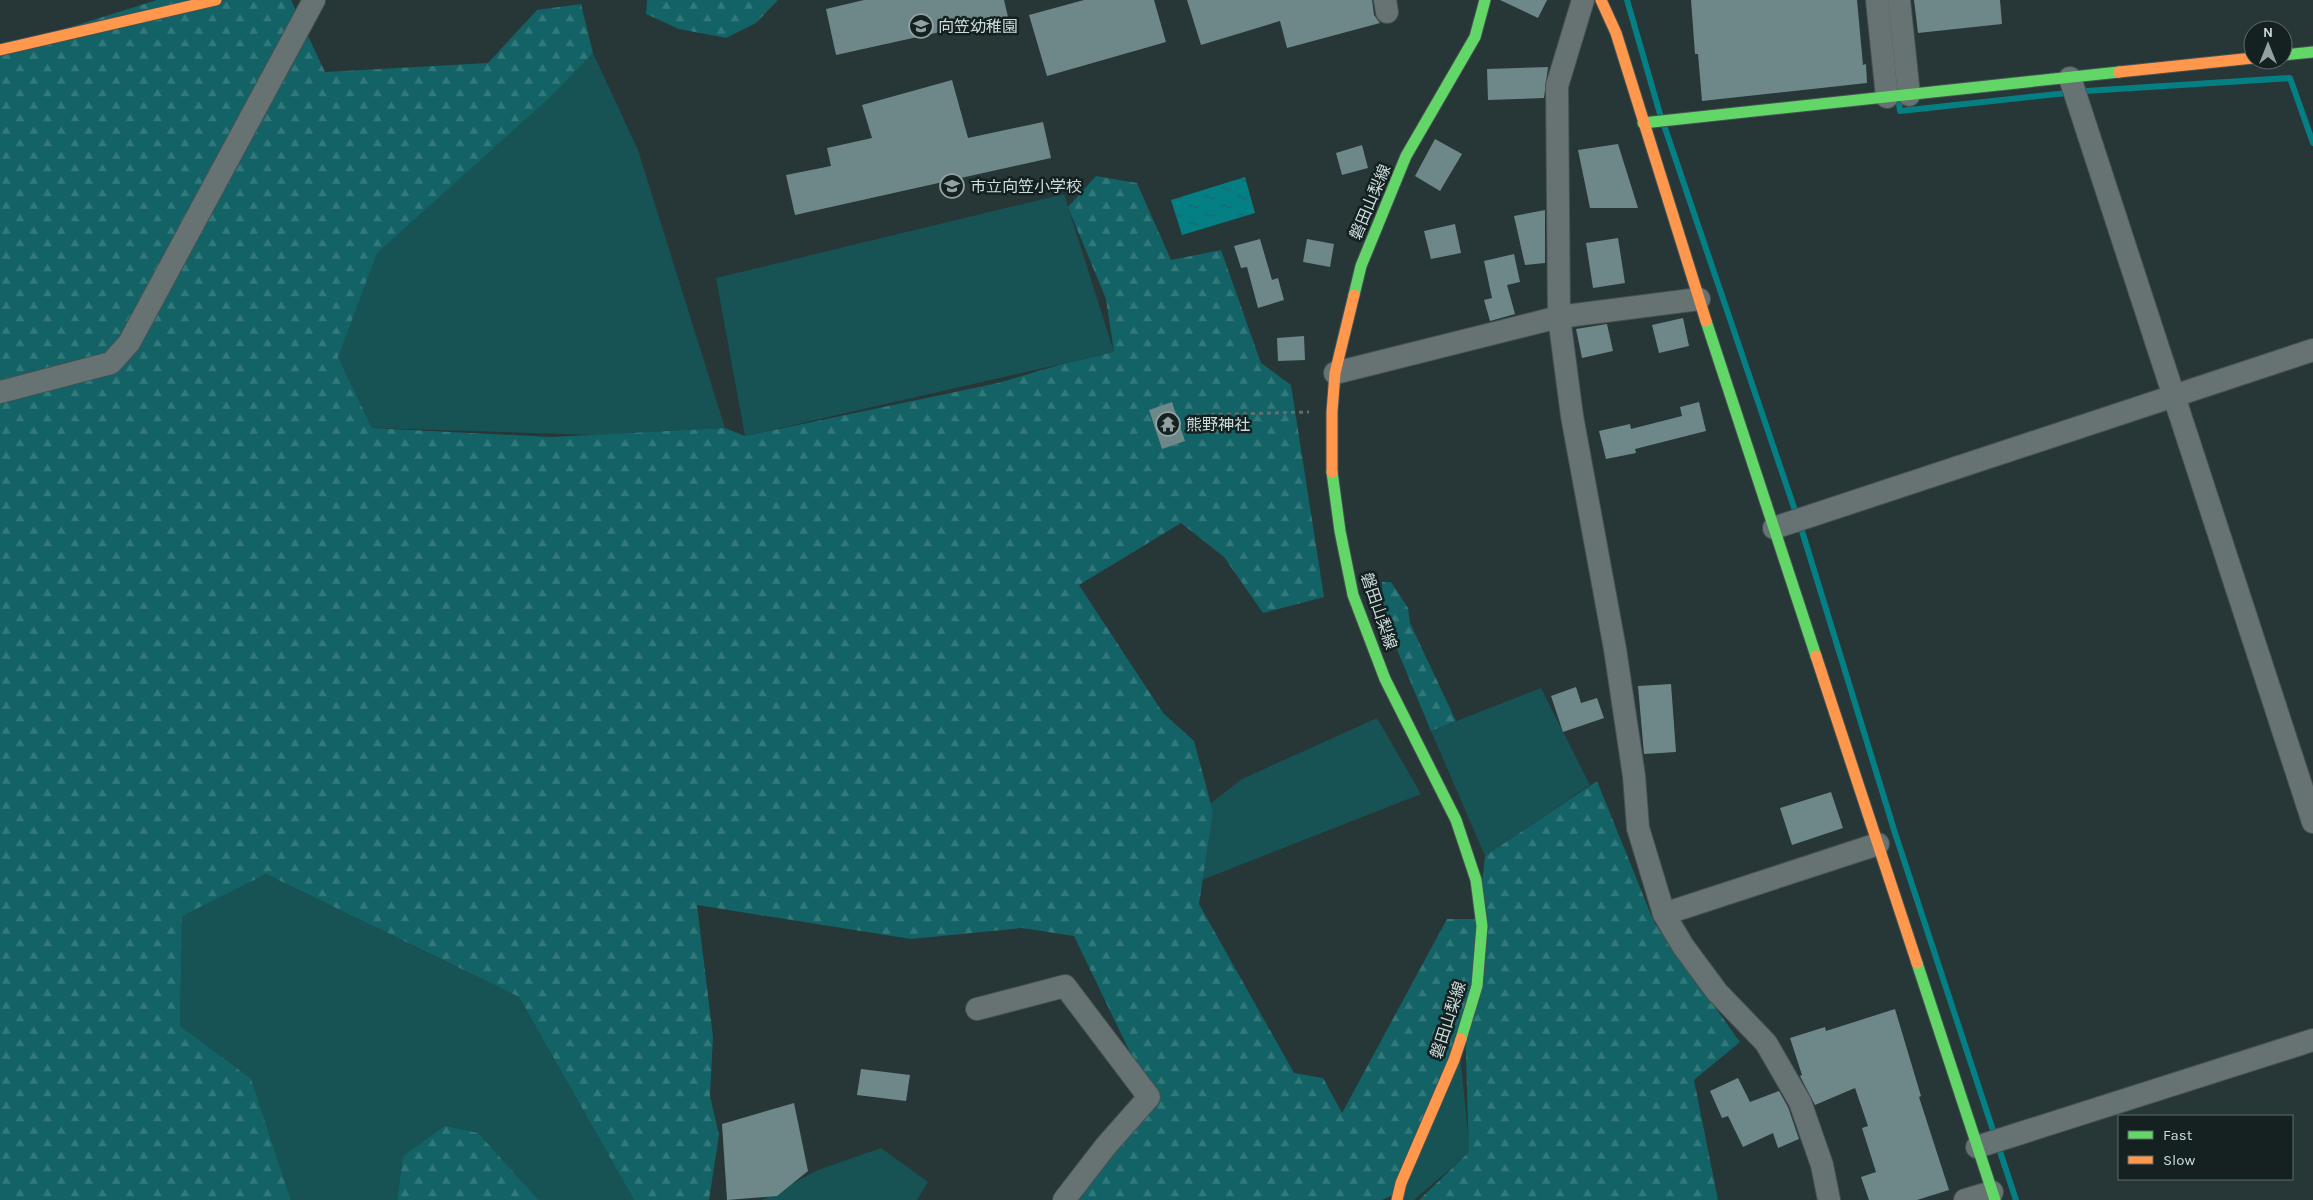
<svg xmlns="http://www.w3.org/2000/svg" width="2313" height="1200" viewBox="0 0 2313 1200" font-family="Karla,'Noto Sans JP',sans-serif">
  <defs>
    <pattern id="forest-firs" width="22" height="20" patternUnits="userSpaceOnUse" patternTransform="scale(1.25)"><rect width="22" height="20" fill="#126266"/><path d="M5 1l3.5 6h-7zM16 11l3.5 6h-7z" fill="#33787b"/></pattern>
    <pattern id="water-ripples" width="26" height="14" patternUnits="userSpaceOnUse" patternTransform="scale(1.25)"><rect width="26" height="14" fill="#047f84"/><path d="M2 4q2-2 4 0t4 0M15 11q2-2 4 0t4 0" fill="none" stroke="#1b676a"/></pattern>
  </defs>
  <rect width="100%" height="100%" fill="#273637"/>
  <g fill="#175254">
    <polygon points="593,53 638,150 725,428 595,435 372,428 338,357 358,264 459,179"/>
    <polygon points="1064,194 1114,352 745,436 716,278"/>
    <polygon points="1541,688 1590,785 1485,856 1431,731"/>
    <polygon points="1377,718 1421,794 1202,880 1213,812 1211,803 1242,779"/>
    <polygon points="266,874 519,997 634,1200 539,1200 478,1133 403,1156 397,1200 291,1200 259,1103 180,1026 182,915"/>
    <polygon points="1459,1044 1470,1152 1414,1200 1397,1200"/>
    <polygon points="881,1148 928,1182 917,1200 762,1200 818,1170"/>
  </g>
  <g fill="url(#forest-firs)">
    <polygon points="157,0 291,0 325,72 488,63 537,10 581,4 593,53 549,98 377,253 338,357 372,428 551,437 725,428 745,436 998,383 1062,364 1114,352 1106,299 1068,207 1096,176 1137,183 1171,260 1221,250 1261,363 1291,385 1324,597 1263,613 1224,557 1181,523 1079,585 1163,713 1194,741 1213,812 1199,904 1294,1073 1323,1078 1342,1113 1447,919 1478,919 1485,856 1597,781 1654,922 1740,1042 1694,1080 1718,1200 1419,1200 1469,1152 1465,1025 1399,1192 1382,1200 1065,1200 1149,1097 1139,1071 1074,936 1022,928 911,939 697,905 713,1037 710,1096 719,1135 709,1200 634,1200 519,997 266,874 182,916 180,1026 251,1079 291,1200 0,1200 0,49"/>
    <polygon points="647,0 778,0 756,23 726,38 679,29 646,14"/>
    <polygon points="1382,582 1391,582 1408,608 1410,623 1456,721 1431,731 1383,616"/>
    <polygon points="445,1126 478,1133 539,1200 397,1200 403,1156"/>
  </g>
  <polygon fill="url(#water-ripples)" points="1245,177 1255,213 1182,235 1171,200"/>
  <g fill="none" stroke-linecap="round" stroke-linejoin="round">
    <g stroke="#047f84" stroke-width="6">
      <polyline points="1627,0 1660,114"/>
      <polyline points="1899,103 1900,111 2086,91 2290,78 2313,143"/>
      <polyline points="1665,128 1802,531 1895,833 2016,1200"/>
    </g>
  </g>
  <g fill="#6e888a">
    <polygon points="864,0 1004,0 1008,17 836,55 826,9"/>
    <polygon points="1084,0 1154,0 1166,42 1047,76 1029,15"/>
    <polygon points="1187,0 1372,0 1374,15 1380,23 1287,48 1280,21 1201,45"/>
    <polygon points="1500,0 1547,0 1538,18"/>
    <polygon points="1691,0 1857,0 1863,65 1866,64 1867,83 1702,101 1698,54 1695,54"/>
    <polygon points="1914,0 2000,0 2002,24 1918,33"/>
    <polygon points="1548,67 1544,98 1488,100 1487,69"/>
    <polygon points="952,80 968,138 1043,122 1051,158 795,215 786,175 831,166 827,148 872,138 862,105"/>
    <polygon points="1435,139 1462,154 1440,191 1415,176"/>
    <polygon points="1618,144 1638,208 1590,208 1578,150"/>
    <polygon points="1362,145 1368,168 1342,175 1336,153"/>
    <polygon points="1545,210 1545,263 1525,265 1514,216"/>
    <polygon points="1455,224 1461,253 1431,259 1424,231"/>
    <polygon points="1618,238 1625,283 1593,288 1586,243"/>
    <polygon points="1260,239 1272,280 1278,278 1284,300 1258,308 1247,267 1241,268 1234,246"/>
    <polygon points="1307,239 1334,244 1330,267 1303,262"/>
    <polygon points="1514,254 1520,282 1507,285 1515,314 1490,321 1484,300 1492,298 1484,261"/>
    <polygon points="1683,318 1689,346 1659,353 1652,325"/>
    <polygon points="1607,324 1613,351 1582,358 1576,329"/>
    <polygon points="1304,336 1305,360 1278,361 1277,338"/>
    <polygon points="1172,402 1185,441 1162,449 1149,410"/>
    <polygon points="1699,402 1706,431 1635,449 1636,453 1606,459 1599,431 1630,424 1631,429 1682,416 1680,407"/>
    <polygon points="1671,684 1676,752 1644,754 1638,686"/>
    <polygon points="1576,687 1581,703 1597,698 1604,718 1563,732 1551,696"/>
    <polygon points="1831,792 1843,828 1792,845 1780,808"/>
    <polygon points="1895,1009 1921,1096 1919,1097 1949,1190 1917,1200 1869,1200 1861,1177 1876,1172 1862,1128 1868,1126 1855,1088 1815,1105 1800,1076 1802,1075 1790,1038 1825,1027 1826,1031"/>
    <polygon points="861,1069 910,1075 906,1101 857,1095"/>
    <polygon points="1738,1078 1750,1102 1779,1091 1788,1107 1799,1139 1778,1148 1773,1133 1743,1147 1728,1116 1722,1118 1710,1091"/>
    <polygon points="794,1103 808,1171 777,1196 727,1200 722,1124"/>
  </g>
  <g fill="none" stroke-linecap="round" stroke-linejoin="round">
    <g stroke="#455253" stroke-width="24">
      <g id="street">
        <polyline points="1385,0 1387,12"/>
        <polyline points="1583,0 1557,86 1559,317 1572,416 1615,649 1634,776 1638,828 1664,914 1683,946 1717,992 1766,1043 1800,1102 1822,1165 1829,1200"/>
        <polyline points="1877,0 1887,97"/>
        <polyline points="1899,0 1909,95"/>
        <polyline points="2070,78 2313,822"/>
        <polyline points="1335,373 1559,317 1699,299"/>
        <polyline points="0,392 111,363 129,343 314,0"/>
        <polyline points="1774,528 2313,350"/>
        <polyline points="1664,914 1878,844"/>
        <polyline points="977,1009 1065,986 1149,1097 1105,1147 1064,1200"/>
        <polyline points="1977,1147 2313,1040"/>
        <polyline points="1965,1200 1992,1192"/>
      </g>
    </g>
    <g stroke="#455253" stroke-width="13">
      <g id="fast">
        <polyline points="2283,55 2313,52"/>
        <polyline points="1643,123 2119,72"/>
        <polyline points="1354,295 1361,266 1406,156 1475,37 1485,0"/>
        <polyline points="1706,321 1816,656"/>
        <polyline points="1332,472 1340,531 1353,595 1385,679 1456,820 1476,880 1482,926 1477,986 1461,1039"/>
        <polyline points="1917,963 1995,1200"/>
      </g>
    </g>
    <g stroke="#455253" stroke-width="13">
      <g id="slow">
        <polyline points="1601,0 1616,33 1706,321"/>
        <polyline points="0,50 216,0"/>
        <polyline points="2119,72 2253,58"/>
        <polyline points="1332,472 1332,412 1335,373 1354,295"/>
        <polyline points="1816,656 1917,963"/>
        <polyline points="1397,1200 1401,1183 1454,1060 1461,1039"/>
      </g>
    </g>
    <polyline stroke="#636d6e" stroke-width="3" stroke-dasharray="4 4" stroke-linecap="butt" points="1195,415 1309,412"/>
    <use href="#street" stroke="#677272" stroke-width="22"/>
    <use href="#fast" stroke="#63d668" stroke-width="11"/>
    <use href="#slow" stroke="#ff974d" stroke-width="11"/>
  </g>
  <defs>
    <g id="school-ring" transform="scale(1.25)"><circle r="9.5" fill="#152121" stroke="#92a2a2" stroke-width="1.5"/><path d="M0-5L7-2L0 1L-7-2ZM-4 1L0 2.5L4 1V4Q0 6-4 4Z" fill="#92a2a2"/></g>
    <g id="temple-ring" transform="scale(1.25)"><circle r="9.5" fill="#152121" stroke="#92a2a2" stroke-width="1.5"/><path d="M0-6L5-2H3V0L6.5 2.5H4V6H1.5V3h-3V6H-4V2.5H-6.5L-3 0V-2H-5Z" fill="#92a2a2"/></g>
  </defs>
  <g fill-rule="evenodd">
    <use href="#school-ring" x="921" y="26"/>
    <use href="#school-ring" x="952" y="186"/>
    <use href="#temple-ring" x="1168" y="424"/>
  </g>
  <g text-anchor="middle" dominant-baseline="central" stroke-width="5" stroke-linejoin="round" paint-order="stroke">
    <g font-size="16" fill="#ccdcdc" stroke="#152121" text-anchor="start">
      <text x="938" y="26">向笠幼稚園</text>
      <text x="970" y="186">市立向笠小学校</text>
      <text x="1186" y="424">熊野神社</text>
    </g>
    <g font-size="16" fill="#ccdcdc" stroke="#152121">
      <text transform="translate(1370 202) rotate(-67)">磐田山梨線</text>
      <text transform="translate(1379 611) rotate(71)">磐田山梨線</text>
      <text transform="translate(1448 1020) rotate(-72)">磐田山梨線</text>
    </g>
  </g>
  <rect x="2118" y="1115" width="175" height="65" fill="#152121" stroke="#5e6c6c"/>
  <rect x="2128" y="1131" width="25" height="8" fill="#63d668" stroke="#5e6c6c"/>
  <text x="2163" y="1140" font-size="15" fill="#ccdcdc">Fast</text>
  <rect x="2128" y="1156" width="25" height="8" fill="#ff974d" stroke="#5e6c6c"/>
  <text x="2163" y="1165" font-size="15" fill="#ccdcdc">Slow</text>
  <g transform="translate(2268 45)"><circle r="24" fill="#152121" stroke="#5e6c6c"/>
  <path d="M0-4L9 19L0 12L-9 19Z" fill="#92a2a2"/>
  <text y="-8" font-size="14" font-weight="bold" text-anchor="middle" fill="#ccdcdc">N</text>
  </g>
</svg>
